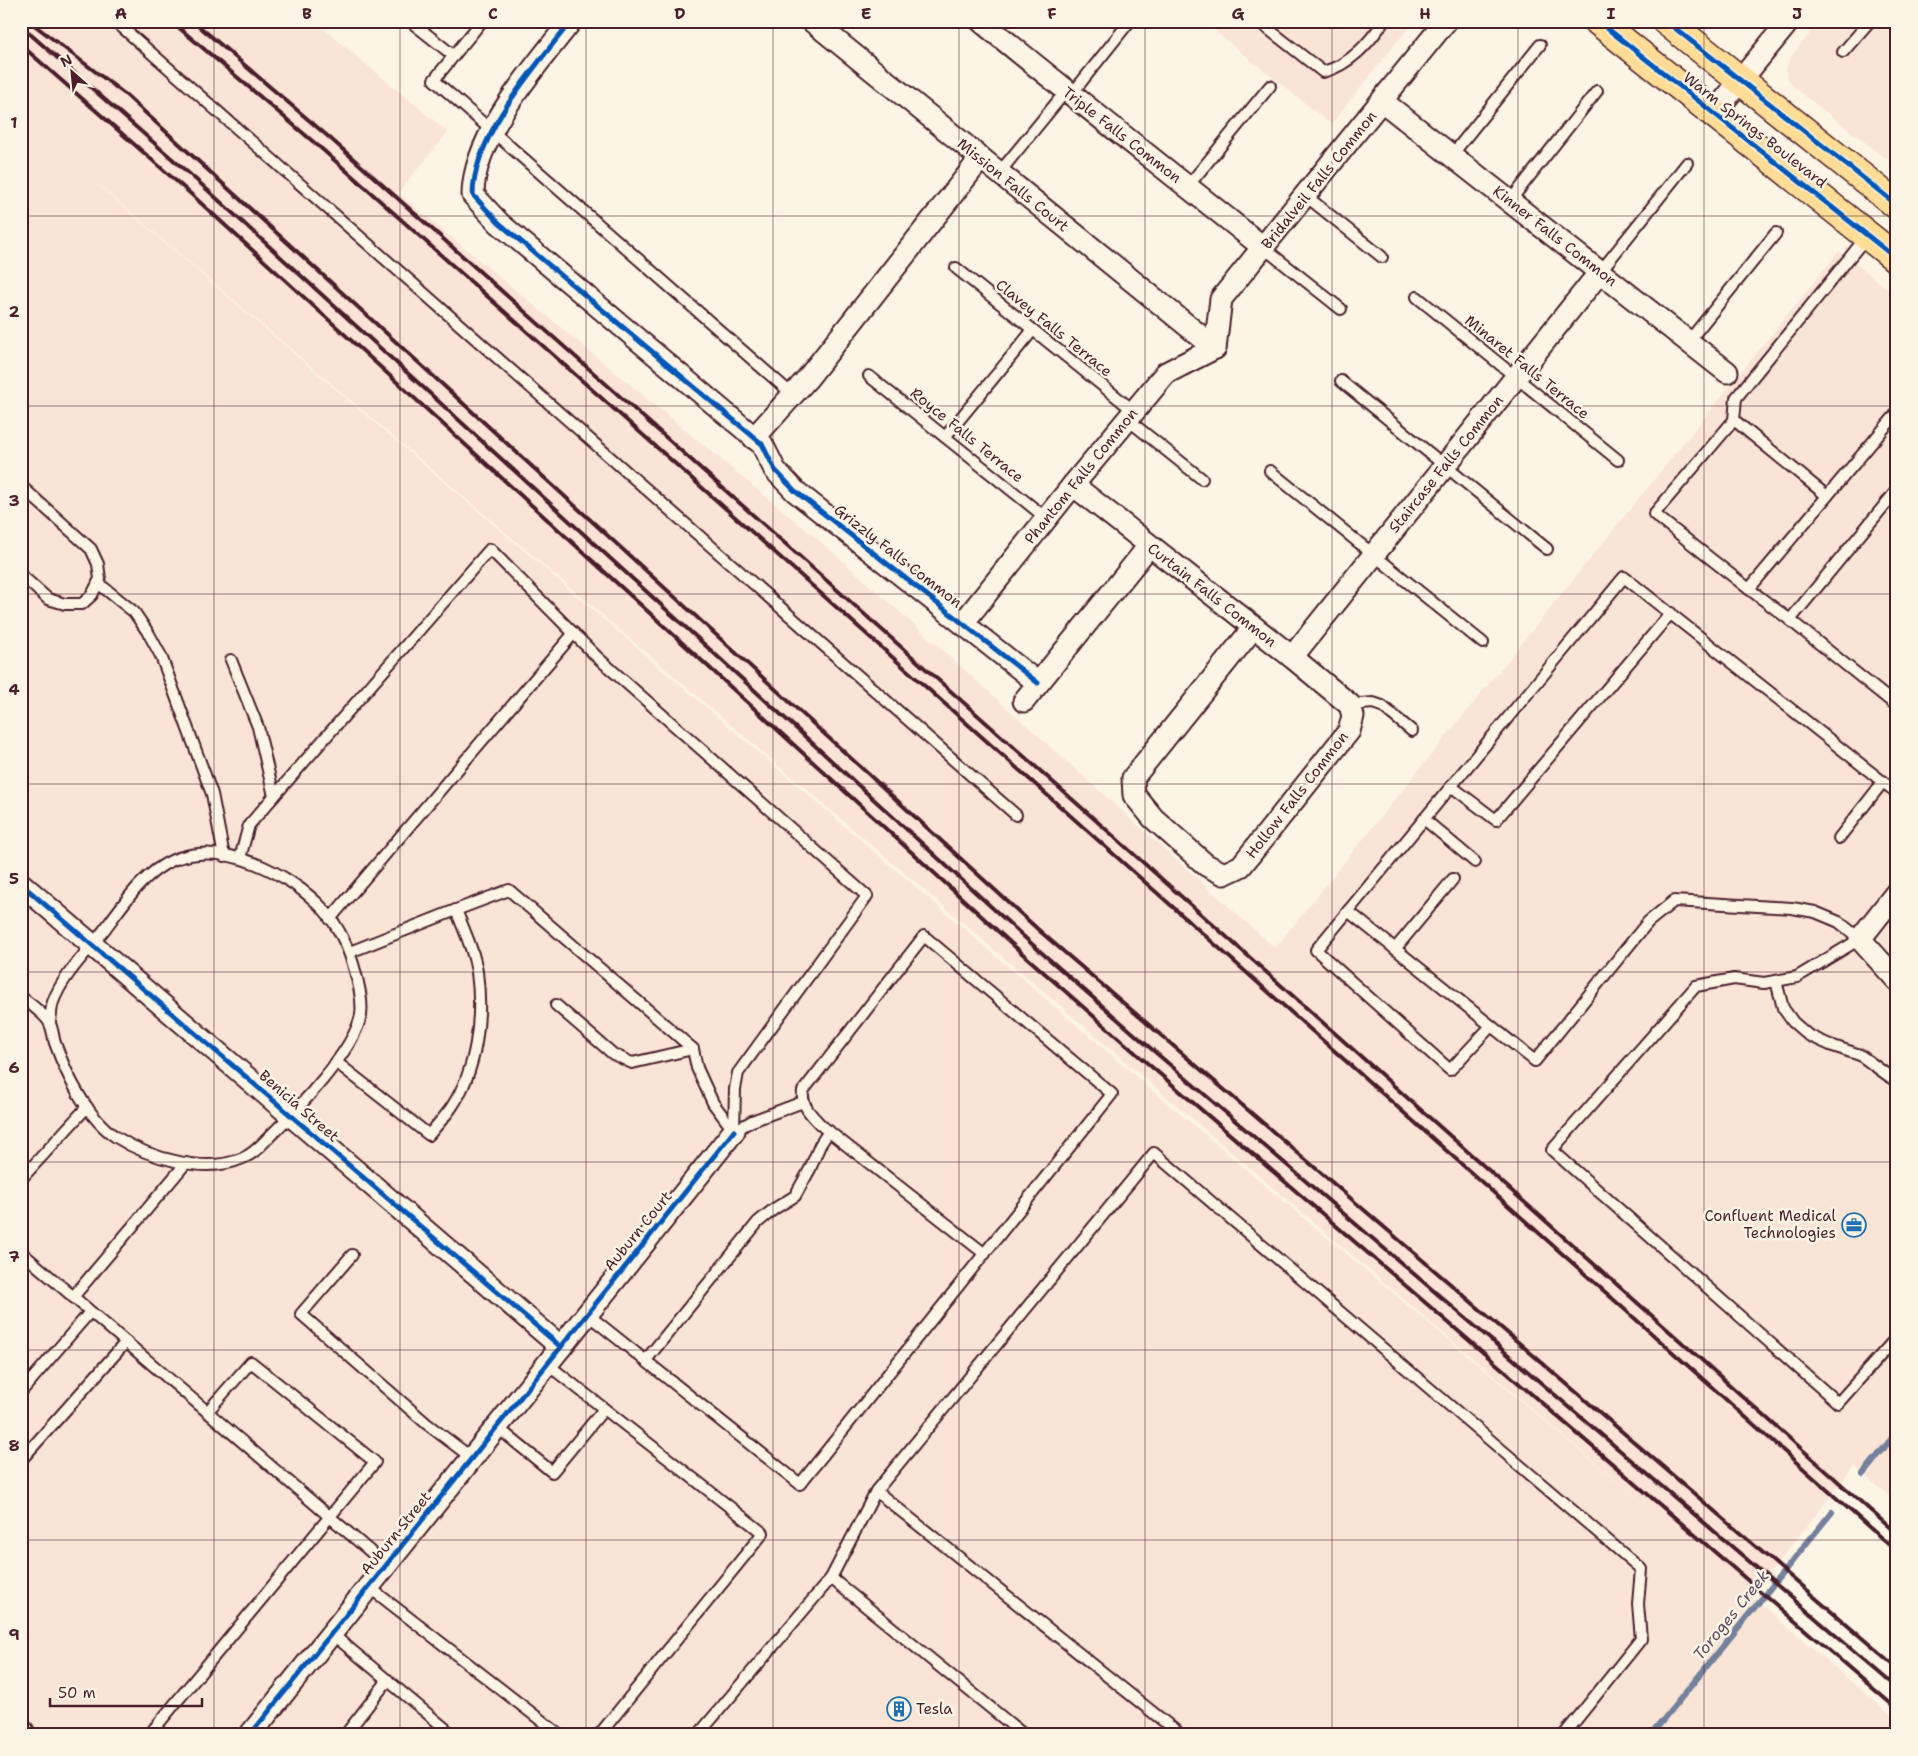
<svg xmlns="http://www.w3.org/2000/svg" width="1918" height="1756" viewBox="0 0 1918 1756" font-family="'Shantell Sans',sans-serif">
  <rect width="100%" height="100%" fill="#fcf5e5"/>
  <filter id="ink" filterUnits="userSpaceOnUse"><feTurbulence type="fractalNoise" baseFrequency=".02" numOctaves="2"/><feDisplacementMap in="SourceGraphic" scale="10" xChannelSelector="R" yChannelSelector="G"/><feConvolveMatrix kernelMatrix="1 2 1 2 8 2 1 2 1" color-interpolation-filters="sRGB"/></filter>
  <g filter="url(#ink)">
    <g fill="#fae4d6" fill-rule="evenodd">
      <path d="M 21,21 L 314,21 L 448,132 L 398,193 L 827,547 L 1275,948 L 1839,251 L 1897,296 L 1897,1503 L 1854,1466 L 1752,1596 L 1897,1721 L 1897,1735 L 29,1735 L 21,1715 ZM 99,186 L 100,186 L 1661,1519 L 1153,1091 Z"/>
      <polygon points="1202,21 1414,21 1331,124"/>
      <polygon points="1820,21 1897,21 1897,167 1796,89 1787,78 1786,68 1790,58"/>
    </g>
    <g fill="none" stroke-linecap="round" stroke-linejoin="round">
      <g stroke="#73809e" stroke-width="6">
        <polyline points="1863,1474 1897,1432"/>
        <polyline points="1651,1735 1832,1512"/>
      </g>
      <g stroke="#4a1f2b" stroke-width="14">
        <g id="service">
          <polyline points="115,21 1016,815"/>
          <polyline points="410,21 454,56"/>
          <polyline points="482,21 434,80 793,395"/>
          <path d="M 1258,21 L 1323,72 C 1350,65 1369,43 1384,21"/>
          <polyline points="1843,52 1870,21"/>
          <polyline points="1071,95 1130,21"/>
          <polyline points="1452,155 1540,45"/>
          <polyline points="999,173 1066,91"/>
          <polyline points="1188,186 1270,86"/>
          <polyline points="1306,196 1382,257"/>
          <polyline points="1510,201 1597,91"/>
          <polyline points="1867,236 1736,398 1734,420 1654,514 1749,589 1897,413"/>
          <polyline points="1264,248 1341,309"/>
          <polyline points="956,268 1134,411"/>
          <polyline points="1600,272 1687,163"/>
          <polyline points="1417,297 1618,460"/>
          <polyline points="1688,342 1776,233"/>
          <polyline points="869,376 1046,518"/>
          <polyline points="1341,381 1547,549"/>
          <polyline points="1127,419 1202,479"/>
          <polyline points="1734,420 1827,496"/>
          <polyline points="945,437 1033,330"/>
          <polyline points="1270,471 1483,643"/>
          <polyline points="21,486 91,549 98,564 100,579 92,595 82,604 65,604 48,599 21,575"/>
          <polyline points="1897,490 1790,620 1897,706"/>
          <polyline points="98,583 134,612 149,634 161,656 212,794 224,856"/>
          <polyline points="1749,589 1790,620"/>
          <polyline points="231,660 258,727 274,796"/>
          <polyline points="1350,705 1373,703 1382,706 1412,731"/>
          <polyline points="1451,786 1496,820 1671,613"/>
          <polyline points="1424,819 1475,862"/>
          <polyline points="1839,838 1883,782"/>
          <polyline points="240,858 249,825 490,549 597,657 867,896 738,1073 735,1089 734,1131"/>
          <polyline points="456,910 509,890 693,1049 697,1068 713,1103 734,1131"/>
          <polyline points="1348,911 1535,1061 1648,922 1674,901 1792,908 1815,912 1839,922 1860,939 1797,977 1764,983 1734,979 1696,986 1552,1150 1838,1403 1897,1337"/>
          <polyline points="330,919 574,633"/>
          <polyline points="1395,949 1453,879"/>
          <polyline points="1776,981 1783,1008 1793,1022 1808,1035 1830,1045 1860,1055 1897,1082"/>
          <path d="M 21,997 C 29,1003 47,1016 50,1024 C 53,1030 53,1037 55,1043 C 66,1074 87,1118 116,1137 C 149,1158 206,1175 243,1158 C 254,1154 262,1144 270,1136 C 297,1110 354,1051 361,1015 C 363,1001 359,985 355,971 C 350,951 338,925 324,910 C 290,873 223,839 173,860 C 141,874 122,907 101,934 C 85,954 62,977 53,1002 C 51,1008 51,1015 50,1022"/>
          <polyline points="556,1005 613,1054 632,1063 693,1049"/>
          <polyline points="1491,1026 1450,1070 1316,950 1624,577 1897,793"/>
          <path d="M 336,1062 L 429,1135 C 436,1126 444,1118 451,1108 C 477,1070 483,1017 477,972 C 474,951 464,930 456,910 L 350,952"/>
          <polyline points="734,1131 752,1121 803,1102"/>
          <polyline points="21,1179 87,1107"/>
          <polyline points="21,1252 386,1565"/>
          <polyline points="352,1255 301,1314 427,1424 472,1458"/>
          <polyline points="73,1297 186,1163"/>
          <path d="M 587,1314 L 800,1484 L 1112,1094 L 924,936 L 803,1091 C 801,1106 812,1116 822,1126 L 985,1254"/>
          <polyline points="646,1360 758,1222 774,1209 795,1196 810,1169 820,1145 829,1131"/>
          <polyline points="547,1364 763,1533 599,1735"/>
          <polyline points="21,1392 90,1312"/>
          <polyline points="497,1427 552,1472 604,1409"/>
          <polyline points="21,1460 126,1342"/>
          <polyline points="831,1578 876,1491"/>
          <polyline points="369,1587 560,1735"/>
          <polyline points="331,1633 453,1735"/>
          <polyline points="149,1735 375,1462 251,1362 207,1412"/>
          <polyline points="345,1735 388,1680"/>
          <polyline points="698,1735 831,1578 1024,1735"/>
          <polyline points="1181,1735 876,1491 1154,1153 1641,1569 1638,1604 1641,1639 1564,1735"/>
        </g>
      </g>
      <g stroke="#4a1f2b" stroke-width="25">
        <g id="minor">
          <path d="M 571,21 C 535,67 473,136 473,195 L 499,223 L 762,444 L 775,470 L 795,491 L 1038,683"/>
          <polyline points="812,21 1215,348"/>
          <path d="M 981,21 C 1074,98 1170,172 1264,248"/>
          <polyline points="1382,101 1727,372"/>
          <polyline points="1714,113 1789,21"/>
          <polyline points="1215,348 1221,299 1446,21"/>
          <polyline points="754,438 807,379 981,158"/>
          <polyline points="1073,485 1292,657 1350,705 1353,716 1349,731 1241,866 1224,874 1206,865 1153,818 1134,795 1133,778 1254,627"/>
          <polyline points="963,623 1073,485 1166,373 1215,348"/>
          <polyline points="1292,657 1600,272"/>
          <polyline points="1024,701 1149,546"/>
          <polyline points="21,884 561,1347"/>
          <polyline points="1897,892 1860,939 1897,980"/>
          <polyline points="250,1735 734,1131"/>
        </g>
      </g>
      <g stroke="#4a1f2b" stroke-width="30">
        <polyline id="tertiary" points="21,1733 22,1735"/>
      </g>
      <g stroke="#4a1f2b" stroke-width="31">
        <g id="primary">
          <polyline points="1598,21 1897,259"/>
          <polyline points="1666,21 1897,205"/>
        </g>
      </g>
      <use href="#service" stroke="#fcf5e5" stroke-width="10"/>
      <use href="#minor" stroke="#fcf5e5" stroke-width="21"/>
      <use href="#tertiary" stroke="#fcf5e5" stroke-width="26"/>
      <use href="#primary" stroke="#ffdd96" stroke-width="28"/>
      <g stroke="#4a1f2b" stroke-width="4">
        <polyline points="29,21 126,95 1042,933 1897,1668"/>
        <polyline points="171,21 323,150 1897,1552"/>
        <polyline points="193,21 331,139 1897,1534"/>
        <polyline points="21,26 202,185 1033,945 1148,1046 1897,1688"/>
        <polyline points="21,45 192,195 1024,955 1139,1056 1897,1709"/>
      </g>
      <g stroke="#fcf5e5" stroke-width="8">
        <g id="cycleway">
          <path d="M 571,21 C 535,67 473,136 473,195 L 499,223 L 762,444 L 775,470 L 795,491 L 1038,683"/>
          <polyline points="1598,21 1897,259"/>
          <polyline points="1666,21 1897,205"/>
          <polyline points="21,884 561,1347"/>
          <polyline points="250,1735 734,1131"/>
        </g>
      </g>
      <use href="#cycleway" stroke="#0057b8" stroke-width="5"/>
    </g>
  </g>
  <path fill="none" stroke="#4a1f2b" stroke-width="1" stroke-opacity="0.55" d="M 214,21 L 214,1735M 400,21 L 400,1735M 586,21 L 586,1735M 773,21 L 773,1735M 959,21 L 959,1735M 1145,21 L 1145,1735M 1332,21 L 1332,1735M 1518,21 L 1518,1735M 1704,21 L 1704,1735M 21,216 L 1897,216M 21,406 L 1897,406M 21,594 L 1897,594M 21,784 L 1897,784M 21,972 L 1897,972M 21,1162 L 1897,1162M 21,1350 L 1897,1350M 21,1540 L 1897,1540"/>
  <defs>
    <g id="office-ring" transform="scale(1.25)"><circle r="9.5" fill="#fcf5e5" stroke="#1f6fb2" stroke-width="1.5"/><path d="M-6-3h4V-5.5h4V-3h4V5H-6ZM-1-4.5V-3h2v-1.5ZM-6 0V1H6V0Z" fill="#1f6fb2"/></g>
    <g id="building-ring" transform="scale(1.25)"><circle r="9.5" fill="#fcf5e5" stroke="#1f6fb2" stroke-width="1.5"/><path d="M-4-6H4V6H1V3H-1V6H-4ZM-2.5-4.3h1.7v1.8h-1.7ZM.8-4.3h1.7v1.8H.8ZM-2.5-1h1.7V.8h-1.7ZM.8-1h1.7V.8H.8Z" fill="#1f6fb2"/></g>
  </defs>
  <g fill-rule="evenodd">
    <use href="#office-ring" x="1854" y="1225"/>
    <use href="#building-ring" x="899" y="1709"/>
  </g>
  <g text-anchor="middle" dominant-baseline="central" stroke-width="5" stroke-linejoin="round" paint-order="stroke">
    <g font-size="15" fill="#4a1f2b" stroke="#fcf5e5">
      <text transform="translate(1755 130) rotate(38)">Warm Springs Boulevard</text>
      <text transform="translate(1122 135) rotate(38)">Triple Falls Common</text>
      <text transform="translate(1319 180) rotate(-51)">Bridalveil Falls Common</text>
      <text transform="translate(1013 185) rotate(39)">Mission Falls Court</text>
      <text transform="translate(1555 236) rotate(38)">Kinner Falls Common</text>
      <text transform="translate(1054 328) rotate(39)">Clavey Falls Terrace</text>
      <text transform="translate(1527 367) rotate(39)">Minaret Falls Terrace</text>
      <text transform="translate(967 435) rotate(39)">Royce Falls Terrace</text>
      <text transform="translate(1446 464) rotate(-51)">Staircase Falls Common</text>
      <text transform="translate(1081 476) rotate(-51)">Phantom Falls Common</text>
      <text transform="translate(898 556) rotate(38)">Grizzly Falls Common</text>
      <text transform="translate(1212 595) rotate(38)">Curtain Falls Common</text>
      <text transform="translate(1297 795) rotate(-52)">Hollow Falls Common</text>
      <text transform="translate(299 1106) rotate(41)">Benicia Street</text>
      <text transform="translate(638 1231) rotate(-51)">Auburn Court</text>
      <text transform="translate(396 1533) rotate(-51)">Auburn Street</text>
    </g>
    <g font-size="15" fill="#4a1f2b" stroke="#fcf5e5" text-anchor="end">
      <text x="1836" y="1216">Confluent Medical<tspan x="1836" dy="17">Technologies</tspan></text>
      <text x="916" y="1709" text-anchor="start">Tesla</text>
    </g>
    <g font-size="16" font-style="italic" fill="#5f4f64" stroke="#fcf5e5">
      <text transform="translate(1731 1615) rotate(-51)">Toroges Creek</text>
    </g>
  </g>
  <rect width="1918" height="1756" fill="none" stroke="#fcf5e5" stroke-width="55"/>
  <g transform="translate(72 72) rotate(333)" stroke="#fcf5e5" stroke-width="4" paint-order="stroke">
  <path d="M0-4L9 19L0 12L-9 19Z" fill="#4a1f2b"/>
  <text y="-8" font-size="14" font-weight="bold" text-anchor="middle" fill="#4a1f2b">N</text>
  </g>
  <path d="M50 1698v8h152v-8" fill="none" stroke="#4a1f2b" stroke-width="2.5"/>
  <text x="58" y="1698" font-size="15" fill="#4a1f2b" stroke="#fcf5e5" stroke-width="4" paint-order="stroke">50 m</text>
  <rect x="28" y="28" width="1862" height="1700" fill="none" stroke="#4a1f2b" stroke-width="2"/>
  <g font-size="16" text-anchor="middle" font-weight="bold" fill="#4a1f2b">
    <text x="121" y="19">A</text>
    <text x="307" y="19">B</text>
    <text x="493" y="19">C</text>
    <text x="680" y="19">D</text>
    <text x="866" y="19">E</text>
    <text x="1052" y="19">F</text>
    <text x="1238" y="19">G</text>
    <text x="1425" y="19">H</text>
    <text x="1611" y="19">I</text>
    <text x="1797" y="19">J</text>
    <text x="14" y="128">1</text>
    <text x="14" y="317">2</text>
    <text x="14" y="506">3</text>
    <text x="14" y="695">4</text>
    <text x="14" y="884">5</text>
    <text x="14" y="1073">6</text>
    <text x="14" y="1262">7</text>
    <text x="14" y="1451">8</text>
    <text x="14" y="1640">9</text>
  </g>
</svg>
